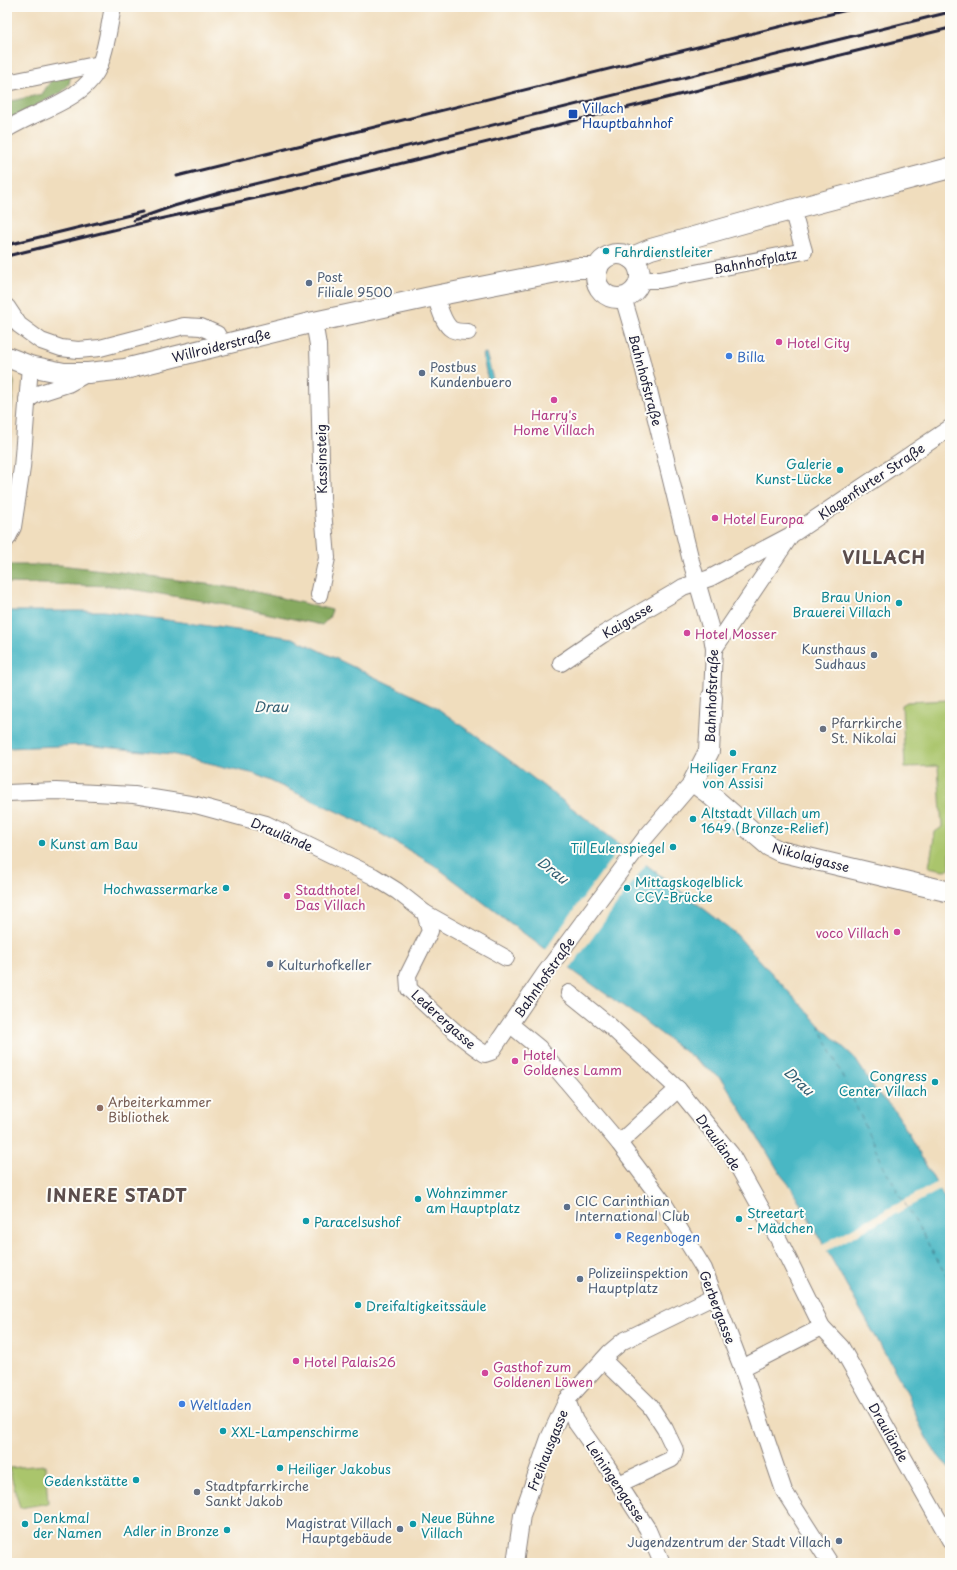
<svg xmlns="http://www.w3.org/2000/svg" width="957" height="1570" viewBox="0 0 957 1570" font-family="'Playpen Sans',sans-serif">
  <rect width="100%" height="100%" fill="#fdfcf7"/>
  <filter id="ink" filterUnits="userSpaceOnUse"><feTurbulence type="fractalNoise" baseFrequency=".025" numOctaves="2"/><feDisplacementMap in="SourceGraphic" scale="8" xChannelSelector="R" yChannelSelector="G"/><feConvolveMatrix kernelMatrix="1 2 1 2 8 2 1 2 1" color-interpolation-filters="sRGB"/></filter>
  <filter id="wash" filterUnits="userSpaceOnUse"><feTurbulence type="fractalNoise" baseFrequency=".012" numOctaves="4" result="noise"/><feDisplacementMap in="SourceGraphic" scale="16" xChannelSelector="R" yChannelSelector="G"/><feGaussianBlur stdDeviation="0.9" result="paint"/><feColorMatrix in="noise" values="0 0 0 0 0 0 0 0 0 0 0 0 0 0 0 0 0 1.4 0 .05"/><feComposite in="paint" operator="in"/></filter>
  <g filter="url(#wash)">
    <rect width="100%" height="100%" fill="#f0ddbd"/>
    <g fill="#aac56c" stroke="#667454">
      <polygon points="950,700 950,869 944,870 929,867 935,832 942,827 938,766 905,767 902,705 907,702"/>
      <polygon points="45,1465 48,1503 20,1508 9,1468"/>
    </g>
    <g fill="#87aa60" stroke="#54664e">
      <polygon points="71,75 69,84 62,92 7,120 7,102 42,94 52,79"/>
      <polygon points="7,370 10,371 14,382 9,442 7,442"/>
      <polygon points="7,565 60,565 128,573 248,590 332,610 329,618 322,625 232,606 113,586 7,583"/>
    </g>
    <g fill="#49b7c4" stroke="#366c80">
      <polygon points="486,353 494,383 489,384 482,354"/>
      <path d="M 7,611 L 104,611 L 293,638 L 433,705 L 516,765 L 734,932 L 819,1025 L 854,1057 L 876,1091 L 896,1112 L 950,1208 L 950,1468 C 928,1449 918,1422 908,1394 L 791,1187 L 781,1175 L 723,1080 L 640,1018 L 576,973 L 434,865 L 364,824 L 255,774 L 171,754 L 85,745 L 7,748 Z"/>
    </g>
    <g fill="#f0ddbd">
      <polygon points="622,844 647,863 569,970 544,951"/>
      <polygon points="938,1182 942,1189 825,1252 821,1245"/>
    </g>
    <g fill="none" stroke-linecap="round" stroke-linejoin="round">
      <polyline stroke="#325e72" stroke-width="1" stroke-dasharray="5 4" stroke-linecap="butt" points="819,1025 885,1169 950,1282"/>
    </g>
  </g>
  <g filter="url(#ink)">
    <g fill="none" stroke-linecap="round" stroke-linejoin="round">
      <g stroke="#89807c" stroke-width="18">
        <g id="minor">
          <polyline points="7,83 100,64"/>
          <path d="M 7,129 C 37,110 87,100 100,64 C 107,46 109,26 113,7"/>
          <polyline points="640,280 660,280 804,251 792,209"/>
          <path d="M 435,296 C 439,305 442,321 450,328 C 454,332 463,332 468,332"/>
          <polyline points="623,297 641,358 691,561 711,630 714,649 712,697"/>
          <polyline points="7,307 19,325 41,341 61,348 78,350 100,348 184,326 201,327 217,334 222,345"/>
          <polyline points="314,322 318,345 322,498 327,558 319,595"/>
          <polyline points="27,400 37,394 68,384 88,373"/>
          <polyline points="7,539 13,527 22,468 30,366"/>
          <polyline points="714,649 789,538"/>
          <polyline points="561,663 602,635 672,594 683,587 710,578 791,535 950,428"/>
          <polyline points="7,793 56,791 134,795 196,805 266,824 373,876 397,891 425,913 506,958"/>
          <path d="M 425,913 L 430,931 L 408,975 L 409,989 C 433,1011 457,1036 485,1054 L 491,1052 L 545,973 L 645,838 L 693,782"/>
          <polyline points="569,993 610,1026 678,1089 731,1154 780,1242 822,1327 841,1347 950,1540"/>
          <polyline points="511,1025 539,1048 619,1143 663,1202 704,1269 742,1368 784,1491 830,1563"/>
          <polyline points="619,1143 678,1089"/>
          <polyline points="603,1360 650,1406 665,1429 675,1450 672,1459 619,1484"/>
          <polyline points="742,1368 822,1327"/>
          <polyline points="567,1400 575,1421 607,1466 647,1528 662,1563"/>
          <polyline points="515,1563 522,1515 549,1438 567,1400 610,1352 623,1341 715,1296"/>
        </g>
      </g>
      <g stroke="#89807c" stroke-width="22">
        <g id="tertiary">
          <circle cx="618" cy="276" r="22"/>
          <polyline points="630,258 651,249 761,218 950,168"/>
          <polyline points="7,357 30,366 64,373 88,373 125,369 314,322 435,296 577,268 598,268"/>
          <polyline points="712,697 709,751 693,782 708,793 769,846 779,851 950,892"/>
        </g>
      </g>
      <use href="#minor" stroke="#fff" stroke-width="16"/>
      <use href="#tertiary" stroke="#fff" stroke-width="20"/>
      <g stroke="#22223b" stroke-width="3">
        <polyline points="177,176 859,7"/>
        <polyline points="134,220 174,206 226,191 950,12"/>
        <polyline points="7,245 142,212"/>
        <polyline points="7,256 150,221 293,190 950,28"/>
      </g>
    </g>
  </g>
  <rect fill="#1a4fb4" stroke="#fdfcf7" stroke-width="1.5" x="568" y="109" width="10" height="10" rx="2"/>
  <g fill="#0f9aa8" stroke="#fdfcf7" stroke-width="1.5">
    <circle cx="606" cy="251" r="4"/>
    <circle cx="840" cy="470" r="4"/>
    <circle cx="899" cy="603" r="4"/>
    <circle cx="733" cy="753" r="4"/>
    <circle cx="693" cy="819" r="4"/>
    <circle cx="42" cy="843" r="4"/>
    <circle cx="673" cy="847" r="4"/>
    <circle cx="226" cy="888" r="4"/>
    <circle cx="627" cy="888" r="4"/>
    <circle cx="935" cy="1082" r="4"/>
    <circle cx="418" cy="1199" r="4"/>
    <circle cx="739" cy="1219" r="4"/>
    <circle cx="306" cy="1221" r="4"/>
    <circle cx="358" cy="1305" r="4"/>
    <circle cx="223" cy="1431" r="4"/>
    <circle cx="280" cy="1468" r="4"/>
    <circle cx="136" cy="1480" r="4"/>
    <circle cx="25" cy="1524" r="4"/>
    <circle cx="413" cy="1524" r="4"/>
    <circle cx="227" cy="1530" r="4"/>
  </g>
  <g fill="#5c6f8a" stroke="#fdfcf7" stroke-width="1.5">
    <circle cx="309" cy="283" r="4"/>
    <circle cx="422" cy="373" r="4"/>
    <circle cx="874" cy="655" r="4"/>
    <circle cx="270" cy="964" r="4"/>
    <circle cx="567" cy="1207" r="4"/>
    <circle cx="580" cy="1279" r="4"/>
    <circle cx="400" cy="1529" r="4"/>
    <circle cx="839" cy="1541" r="4"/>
  </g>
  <g fill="#d1479c" stroke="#fdfcf7" stroke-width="1.5">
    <circle cx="779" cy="342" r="4"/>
    <circle cx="554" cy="400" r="4"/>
    <circle cx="715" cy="518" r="4"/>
    <circle cx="687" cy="633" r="4"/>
    <circle cx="287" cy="896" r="4"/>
    <circle cx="897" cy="932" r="4"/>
    <circle cx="515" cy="1061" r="4"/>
    <circle cx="296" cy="1361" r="4"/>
    <circle cx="485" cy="1373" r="4"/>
  </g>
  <g fill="#3f7fe0" stroke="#fdfcf7" stroke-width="1.5">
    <circle cx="729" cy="356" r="4"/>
    <circle cx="618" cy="1236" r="4"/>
    <circle cx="182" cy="1404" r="4"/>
  </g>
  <g fill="#6b7280" stroke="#fdfcf7" stroke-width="1.5">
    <circle cx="823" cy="729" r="4"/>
    <circle cx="197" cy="1492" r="4"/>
  </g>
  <circle fill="#8d6e63" stroke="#fdfcf7" stroke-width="1.5" cx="100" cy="1108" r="4"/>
  <g text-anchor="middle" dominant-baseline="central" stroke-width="4" stroke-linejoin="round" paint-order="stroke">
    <g font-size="13" fill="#164399" stroke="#fdfcf7" text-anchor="start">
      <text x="582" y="107">Villach<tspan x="582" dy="15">Hauptbahnhof</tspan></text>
    </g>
    <g font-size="13" fill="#0d838f" stroke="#fdfcf7" text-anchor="start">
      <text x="614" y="251">Fahrdienstleiter</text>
      <text x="832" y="463" text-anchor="end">Galerie<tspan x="832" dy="15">Kunst-Lücke</tspan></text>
      <text x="891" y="596" text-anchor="end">Brau Union<tspan x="891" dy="15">Brauerei Villach</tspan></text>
      <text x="733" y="767" text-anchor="middle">Heiliger Franz<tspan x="733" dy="15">von Assisi</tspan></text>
      <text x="701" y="812">Altstadt Villach um<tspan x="701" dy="15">1649 (Bronze-Relief)</tspan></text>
      <text x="50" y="843">Kunst am Bau</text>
      <text x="665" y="847" text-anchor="end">Til Eulenspiegel</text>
      <text x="635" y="881">Mittagskogelblick<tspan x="635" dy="15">CCV-Brücke</tspan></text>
      <text x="218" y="888" text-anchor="end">Hochwassermarke</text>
      <text x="927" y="1075" text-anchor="end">Congress<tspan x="927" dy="15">Center Villach</tspan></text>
      <text x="426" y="1192">Wohnzimmer<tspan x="426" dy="15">am Hauptplatz</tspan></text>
      <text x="747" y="1212">Streetart<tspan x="747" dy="15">- Mädchen</tspan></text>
      <text x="314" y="1221">Paracelsushof</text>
      <text x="366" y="1305">Dreifaltigkeitssäule</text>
      <text x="231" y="1431">XXL-Lampenschirme</text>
      <text x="288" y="1468">Heiliger Jakobus</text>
      <text x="128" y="1480" text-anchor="end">Gedenkstätte</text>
      <text x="33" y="1517">Denkmal<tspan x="33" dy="15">der Namen</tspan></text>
      <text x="421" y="1517">Neue Bühne<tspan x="421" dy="15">Villach</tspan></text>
      <text x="219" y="1530" text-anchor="end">Adler in Bronze</text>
    </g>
    <g font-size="13" fill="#22223b" stroke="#fdfcf7">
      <text transform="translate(755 261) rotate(-11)">Bahnhofplatz</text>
      <text transform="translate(221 345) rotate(-14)">Willroiderstraße</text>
      <text transform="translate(646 380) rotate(75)">Bahnhofstraße</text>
      <text transform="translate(321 459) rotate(-91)">Kassinsteig</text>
      <text transform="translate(871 481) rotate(-34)">Klagenfurter Straße</text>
      <text transform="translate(627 620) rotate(-31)">Kaigasse</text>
      <text transform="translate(711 696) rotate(-88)">Bahnhofstraße</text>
      <text transform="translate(282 834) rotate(23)">Draulände</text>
      <text transform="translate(811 857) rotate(15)">Nikolaigasse</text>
      <text transform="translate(544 977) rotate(-55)">Bahnhofstraße</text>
      <text transform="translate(444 1019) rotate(42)">Lederergasse</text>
      <text transform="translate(719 1142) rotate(54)">Draulände</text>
      <text transform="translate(718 1307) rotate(69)">Gerbergasse</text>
      <text transform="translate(889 1432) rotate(60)">Draulände</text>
      <text transform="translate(547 1450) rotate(-68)">Freihausgasse</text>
      <text transform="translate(616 1481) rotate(56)">Leiningengasse</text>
    </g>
    <g font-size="13" fill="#4e5e75" stroke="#fdfcf7" text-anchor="start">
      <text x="317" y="276">Post<tspan x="317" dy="15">Filiale 9500</tspan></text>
      <text x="430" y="366">Postbus<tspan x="430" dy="15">Kundenbuero</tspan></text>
      <text x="866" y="648" text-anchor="end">Kunsthaus<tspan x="866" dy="15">Sudhaus</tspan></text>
      <text x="278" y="964">Kulturhofkeller</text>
      <text x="575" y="1200">CIC Carinthian<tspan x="575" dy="15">International Club</tspan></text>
      <text x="588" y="1272">Polizeiinspektion<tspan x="588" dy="15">Hauptplatz</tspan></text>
      <text x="392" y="1522" text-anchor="end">Magistrat Villach<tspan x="392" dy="15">Hauptgebäude</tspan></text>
      <text x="831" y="1541" text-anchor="end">Jugendzentrum der Stadt Villach</text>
    </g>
    <g font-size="13" fill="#b23c85" stroke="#fdfcf7" text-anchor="start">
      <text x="787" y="342">Hotel City</text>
      <text x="554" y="414" text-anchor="middle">Harry's<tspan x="554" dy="15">Home Villach</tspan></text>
      <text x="723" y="518">Hotel Europa</text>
      <text x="695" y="633">Hotel Mosser</text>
      <text x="295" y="889">Stadthotel<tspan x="295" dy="15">Das Villach</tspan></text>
      <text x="889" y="932" text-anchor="end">voco Villach</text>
      <text x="523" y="1054">Hotel<tspan x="523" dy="15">Goldenes Lamm</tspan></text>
      <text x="304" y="1361">Hotel Palais26</text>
      <text x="493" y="1366">Gasthof zum<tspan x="493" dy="15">Goldenen Löwen</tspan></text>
    </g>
    <g font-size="13" fill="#366cbe" stroke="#fdfcf7" text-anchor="start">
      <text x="737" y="356">Billa</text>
      <text x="626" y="1236">Regenbogen</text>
      <text x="190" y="1404">Weltladen</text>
    </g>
    <g font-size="13" fill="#5b616d" stroke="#fdfcf7" text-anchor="start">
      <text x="831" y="722">Pfarrkirche<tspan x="831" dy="15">St. Nikolai</tspan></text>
      <text x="205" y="1485">Stadtpfarrkirche<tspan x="205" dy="15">Sankt Jakob</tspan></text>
    </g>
    <g font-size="13" fill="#785e54" stroke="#fdfcf7" text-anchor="start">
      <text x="108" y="1101">Arbeiterkammer<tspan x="108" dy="15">Bibliothek</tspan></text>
    </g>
    <g font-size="14" font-style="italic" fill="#325e72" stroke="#fdfcf7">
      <text x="271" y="706">Drau</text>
      <text transform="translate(553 870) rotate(38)">Drau</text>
      <text transform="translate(799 1081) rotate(43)">Drau</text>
    </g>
    <g font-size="17" font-weight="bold" letter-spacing="1" fill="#5b4d4c" stroke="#fdfcf7">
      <text x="884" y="557">VILLACH</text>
      <text x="117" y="1195">INNERE STADT</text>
    </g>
  </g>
  <rect width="957" height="1570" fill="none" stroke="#fdfcf7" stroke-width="24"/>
</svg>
